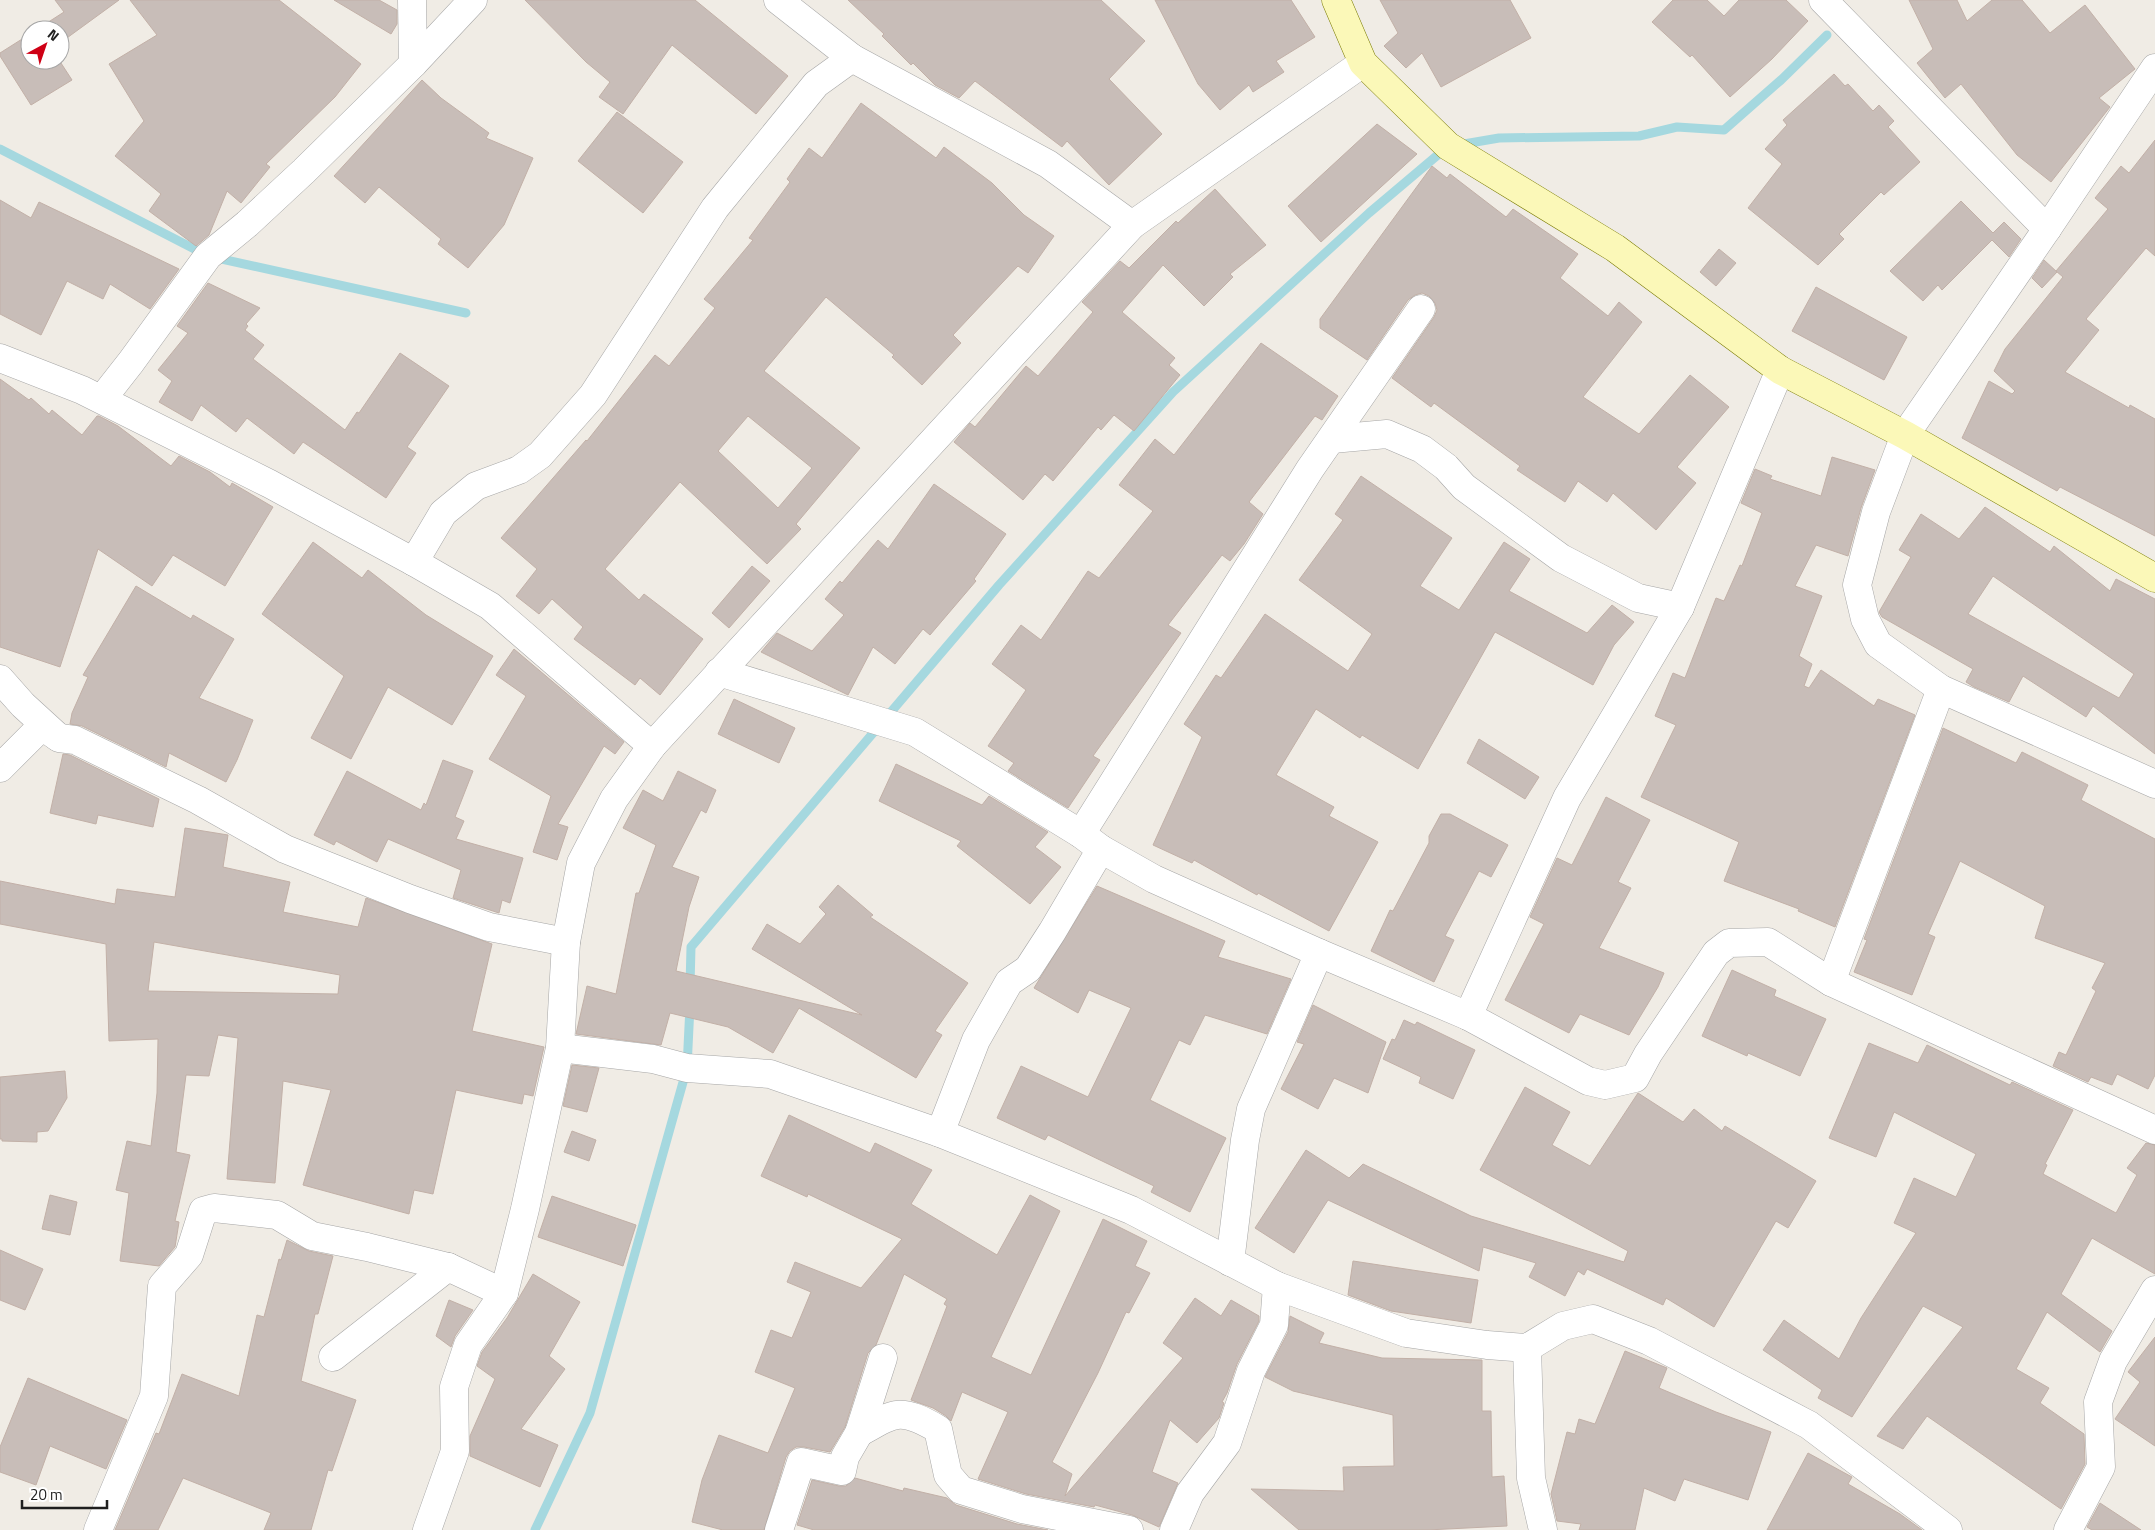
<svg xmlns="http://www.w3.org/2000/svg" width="2155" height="1530" viewBox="0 0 2155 1530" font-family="'Titillium Web',sans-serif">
  <rect width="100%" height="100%" fill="#f0ece5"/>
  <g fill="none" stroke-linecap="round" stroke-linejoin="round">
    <g stroke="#a5d8df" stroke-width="9">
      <polyline points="1458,145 1499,138 1639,136 1677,127 1724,130 1781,80 1827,35"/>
      <polyline points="0,149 208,256 466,313"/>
      <polyline points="690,986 691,947 999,585 1173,392 1369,213 1446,148"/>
      <polyline points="535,1530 590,1413 687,1068 690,1006"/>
    </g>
  </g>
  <g fill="#c8bdb8" stroke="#c2b0a7" fill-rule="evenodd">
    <polygon points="55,0 119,0 60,43 60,30 36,30 64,12"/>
    <polygon points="130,0 279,0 361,64 335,97 266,164 270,167 241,203 227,191 209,235 196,246 149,211 161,194 115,156 144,121 109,64 157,35"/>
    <polygon points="334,0 379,0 397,10 397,24 391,34"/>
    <polygon points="525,0 695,0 788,76 756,114 672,45 623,114 599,97 610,82 586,62"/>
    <polygon points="848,0 1101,0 1145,41 1109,79 1162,134 1109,185 1067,141 1062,147 975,81 959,98 935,85 913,63 911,65 882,36 884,34"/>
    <polygon points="1155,0 1291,0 1315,37 1276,61 1284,72 1253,92 1249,85 1220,110 1198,84"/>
    <polygon points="1380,0 1510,0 1531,38 1441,87 1422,53 1406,68 1384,46 1398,33"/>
    <polygon points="1673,0 1707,0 1724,16 1739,0 1786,0 1808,21 1772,59 1730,97 1692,55 1690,57 1652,22"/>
    <polygon points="1909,0 1957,0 1967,21 1992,0 2022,0 2050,33 2085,5 2135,69 2099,98 2110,107 2051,182 2017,155 1961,84 1945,98 1917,63 1933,49"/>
    <polygon points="30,34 30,60 59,60 72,80 31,105 0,56 0,53"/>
    <polygon points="1834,74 1845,86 1848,84 1873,111 1879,105 1894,121 1888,127 1920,162 1884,195 1881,192 1839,234 1844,239 1818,265 1748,208 1782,164 1765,149 1787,125 1783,120"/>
    <polygon points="422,80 441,98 489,133 486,138 533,158 504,225 468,268 438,244 441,239 379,187 365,203 334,176"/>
    <path d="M 861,103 L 936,158 L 944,147 L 992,183 L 1024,215 L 1054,236 L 1028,273 L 1018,266 L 953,335 L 961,343 L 922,385 L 892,357 L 894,355 L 826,297 L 764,371 L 860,448 L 796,524 L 801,529 L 767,564 L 680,482 L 605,569 L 639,600 L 644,594 L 703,639 L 660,695 L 640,678 L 635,685 L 574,639 L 583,627 L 552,599 L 539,614 L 516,596 L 537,569 L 501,538 L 586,440 L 587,441 L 655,355 L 669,366 L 715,308 L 704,299 L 753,240 L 749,238 L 790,182 L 787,179 L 809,148 L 822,158 ZM 748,416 L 812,468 L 778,508 L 718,451 Z"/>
    <polygon points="617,112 683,162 643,213 578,161"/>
    <polygon points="1377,124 1417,154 1321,242 1288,206"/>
    <polygon points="2155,140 2155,256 2146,248 2086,319 2099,330 2065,372 2129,408 2130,405 2155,419 2155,536 2060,487 2057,491 1962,438 1989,381 2012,394 2015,391 1994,371 2005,349 2063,277 2056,271 2108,209 2095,198 2121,166 2129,173"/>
    <polygon points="1432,166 1447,178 1450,174 1506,217 1513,209 1578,254 1560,278 1608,316 1619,302 1642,322 1583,397 1639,434 1690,375 1729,407 1677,467 1696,483 1656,530 1613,493 1607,502 1578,481 1565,502 1517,470 1520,466 1434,403 1431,407 1392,378 1434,317 1437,310 1435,303 1429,296 1422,293 1415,295 1408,300 1367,360 1320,328 1320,319"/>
    <polygon points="1215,189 1266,245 1230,274 1233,277 1204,306 1163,265 1122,312 1175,358 1169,365 1180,375 1134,431 1114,415 1101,430 1098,427 1053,481 1045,474 1023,500 954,442 970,423 975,427 1026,366 1038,376 1093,312 1082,302 1120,261 1129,268 1176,221 1178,223"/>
    <polygon points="0,200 31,218 39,202 179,269 150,309 110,284 103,299 67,281 41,335 0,314"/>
    <polygon points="1961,201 1993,233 2004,222 2021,239 2009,257 1992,240 1942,290 1938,285 1923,301 1890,271"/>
    <polygon points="1719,249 1736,263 1716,286 1700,272"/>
    <polygon points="2044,260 2057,272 2042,288 2032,278"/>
    <polygon points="208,283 260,308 246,324 248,326 245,330 264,345 253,359 345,430 357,412 359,413 400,353 449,386 407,447 416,453 386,498 303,442 294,454 247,418 236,432 201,405 192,421 159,402 172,381 158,370 188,333 177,326"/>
    <polygon points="1816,287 1907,337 1884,380 1792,331"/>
    <polygon points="1261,343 1338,396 1322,420 1315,416 1249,502 1263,514 1244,544 1230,561 1222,555 1168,625 1181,633 1093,756 1100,760 1068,808 1008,771 1014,763 988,746 1026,690 992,664 1021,625 1041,640 1088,571 1099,578 1153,511 1119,485 1155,439 1174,455"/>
    <polygon points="0,379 29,400 31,398 49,414 52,410 82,435 97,416 99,416 118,426 171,466 179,456 210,472 230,487 232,483 273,507 225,586 173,555 152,586 98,549 60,667 0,647"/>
    <polygon points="1832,457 1875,470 1861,508 1848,556 1816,545 1795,586 1822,596 1799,656 1812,664 1804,686 1809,688 1821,670 1874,706 1878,699 1915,715 1835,927 1798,911 1799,909 1724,881 1739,842 1641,797 1676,725 1655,716 1673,673 1685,678 1716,598 1724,601 1740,565 1742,566 1762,513 1741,503 1755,469 1772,476 1770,479 1821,496"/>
    <polygon points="1361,476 1452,538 1420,586 1459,610 1504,542 1530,559 1509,591 1587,633 1612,605 1634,622 1614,645 1593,685 1495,632 1418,769 1362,735 1360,738 1316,709 1276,775 1334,807 1329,816 1378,842 1329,931 1258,893 1257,895 1194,860 1192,863 1153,845 1202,737 1184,724 1216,675 1221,678 1265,614 1348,671 1372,634 1299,580 1343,520 1335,514"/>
    <polygon points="934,484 1006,534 974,579 976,581 930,635 923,629 895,664 873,647 848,695 761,652 777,633 812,651 844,615 825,599 840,581 842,583 878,540 888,549"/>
    <path d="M 1985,507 L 2050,552 L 2054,546 L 2110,591 L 2116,579 L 2155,599 L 2155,754 L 2093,706 L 2086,717 L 2023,676 L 2009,702 L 1974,687 L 1966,682 L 1973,669 L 1882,617 L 1879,612 L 1911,557 L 1899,550 L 1921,514 L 1959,539 ZM 1993,576 L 2134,674 L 2119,698 L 1968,614 Z"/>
    <polygon points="313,542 362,578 368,570 426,615 493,656 452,725 388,687 351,759 311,738 344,676 262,614"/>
    <polygon points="752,566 770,581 729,628 712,613"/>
    <polygon points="136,586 191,619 193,615 234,639 199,698 253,720 237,760 226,782 169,753 166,767 82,726 70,724 72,713 88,677 83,675"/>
    <polygon points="514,649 624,742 615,754 604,746 558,824 568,827 557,860 533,852 551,796 489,759 526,696 496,675"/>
    <polygon points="734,699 795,728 779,763 718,734"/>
    <polygon points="1943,728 2016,763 2022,752 2088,785 2081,800 2155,839 2155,1075 2148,1089 2117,1074 2112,1085 2091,1077 2088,1082 2053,1066 2059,1052 2066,1055 2096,991 2092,988 2105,963 2035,938 2045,906 1960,861 1928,934 1935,937 1912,995 1854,972 1867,940 1864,939"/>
    <polygon points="1479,739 1539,777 1525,799 1467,763"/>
    <polygon points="63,754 70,755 159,799 153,827 98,815 96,824 50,813"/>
    <polygon points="443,760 473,771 455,817 464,821 456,839 523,858 510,903 502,900 499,913 453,898 461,870 388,839 377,862 336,841 334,845 314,835 347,771 421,810 424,803 426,805"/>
    <polygon points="896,764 982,805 989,796 1048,832 1035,847 1061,867 1030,904 957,846 961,841 879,801"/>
    <polygon points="678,771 716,790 706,813 701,810 672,867 699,877 689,907 676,971 862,1015 752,949 767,924 800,944 826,914 819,907 838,885 873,915 870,917 968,983 935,1031 942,1035 916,1078 799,1008 773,1053 728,1027 670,1013 661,1045 576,1034 587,986 616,994 636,893 639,893 656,845 623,828 643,790 663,801"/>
    <polygon points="1606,797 1650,820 1618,882 1631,888 1599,948 1664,973 1658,987 1629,1035 1580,1014 1569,1033 1505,1000 1544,924 1530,917 1557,858 1572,865"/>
    <polygon points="1441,814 1450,814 1508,845 1491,877 1479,871 1445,936 1454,940 1434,982 1371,951 1390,910 1393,911 1429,843 1429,836"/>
    <path d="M 185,828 L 228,835 L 223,867 L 290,882 L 283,912 L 358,927 L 366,898 L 492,944 L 472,1031 L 544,1047 L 533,1096 L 524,1094 L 522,1104 L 456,1090 L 433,1194 L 414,1190 L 409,1214 L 303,1185 L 331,1090 L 283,1081 L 275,1183 L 227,1179 L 238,1038 L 218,1035 L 209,1076 L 186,1075 L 176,1152 L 190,1155 L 175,1221 L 179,1222 L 175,1247 L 159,1266 L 120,1261 L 129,1193 L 116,1190 L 127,1141 L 151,1146 L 157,1093 L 158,1039 L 109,1041 L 106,944 L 0,924 L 0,881 L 115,904 L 117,889 L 175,897 ZM 154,942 L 340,975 L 338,994 L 148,991 Z"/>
    <polygon points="1097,886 1225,941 1218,957 1291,979 1267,1034 1205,1015 1190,1045 1179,1040 1150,1100 1226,1138 1190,1212 1151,1192 1154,1186 1048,1135 1045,1140 997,1118 1021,1066 1088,1097 1131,1008 1089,990 1078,1013 1034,988"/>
    <polygon points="1732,970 1776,990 1774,996 1826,1019 1800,1076 1748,1053 1747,1056 1702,1036"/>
    <polygon points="1313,1005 1386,1042 1368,1093 1334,1078 1318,1109 1281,1089 1304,1044 1297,1042"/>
    <polygon points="1404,1020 1415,1025 1417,1022 1475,1050 1453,1099 1419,1083 1421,1077 1383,1059 1392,1039 1395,1040"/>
    <polygon points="1869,1043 1918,1063 1927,1045 2010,1085 2012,1082 2073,1110 2045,1164 2047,1165 2043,1174 2116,1213 2137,1175 2127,1168 2146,1143 2155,1145 2155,1274 2092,1238 2061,1294 2112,1331 2100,1352 2047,1312 2016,1369 2049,1388 2040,1403 2084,1434 2085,1464 2061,1509 1927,1416 1903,1449 1877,1436 1963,1327 1923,1306 1852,1417 1818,1398 1822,1390 1763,1350 1784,1320 1839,1359 1861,1318 1916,1233 1894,1223 1914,1178 1956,1197 1976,1154 1894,1112 1876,1157 1829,1138"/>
    <polygon points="572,1065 599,1068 587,1112 563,1106"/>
    <polygon points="65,1071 67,1098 48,1131 37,1132 37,1142 2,1141 2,1139 0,1139 0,1077"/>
    <polygon points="1525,1087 1570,1112 1552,1145 1590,1166 1638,1093 1683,1122 1694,1109 1722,1131 1725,1126 1816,1181 1788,1228 1776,1221 1714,1327 1666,1298 1663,1305 1587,1269 1584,1275 1578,1271 1565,1296 1529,1277 1536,1263 1483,1247 1479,1271 1328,1200 1294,1253 1255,1228 1306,1150 1349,1178 1363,1164 1471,1216 1624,1262 1628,1251 1480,1170"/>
    <polygon points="789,1115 870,1153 875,1143 932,1170 911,1204 997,1255 1030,1195 1060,1211 991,1357 1031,1375 1103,1219 1147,1241 1135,1266 1150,1273 1129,1313 1126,1312 1098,1373 1052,1462 1072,1474 1065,1496 1183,1358 1163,1343 1195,1298 1221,1316 1231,1300 1259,1316 1259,1321 1237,1364 1227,1393 1222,1402 1224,1403 1219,1418 1197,1443 1170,1420 1152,1472 1178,1483 1159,1527 1132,1515 1095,1505 1094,1507 1026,1494 978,1479 1008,1412 962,1392 951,1421 946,1416 933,1408 911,1400 947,1306 944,1304 947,1299 904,1274 876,1345 868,1353 845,1427 830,1452 804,1447 796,1447 790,1451 786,1457 764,1530 723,1530 692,1522 702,1480 719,1435 768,1453 795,1388 755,1372 771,1330 792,1338 811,1292 787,1282 795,1262 861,1288 902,1239 808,1194 807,1197 761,1176"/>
    <polygon points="572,1131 596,1140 589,1161 564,1152"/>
    <polygon points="50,1195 77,1202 70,1235 42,1229"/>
    <polygon points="552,1196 636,1225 623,1266 538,1237"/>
    <polygon points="287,1240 309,1251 333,1256 318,1314 315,1314 301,1381 356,1400 332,1471 328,1470 311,1530 264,1530 271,1513 183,1478 158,1530 115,1530 156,1433 159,1434 182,1374 239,1396 257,1315 264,1317 279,1259 281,1260"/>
    <polygon points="0,1250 43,1269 25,1310 0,1300"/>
    <polygon points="1353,1261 1478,1280 1471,1323 1391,1311 1348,1295"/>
    <polygon points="533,1274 580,1302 549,1356 565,1369 521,1429 558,1445 540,1487 470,1456 470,1436 495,1379 477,1366 482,1352 507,1318"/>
    <polygon points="449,1300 473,1310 455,1336 451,1347 436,1336"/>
    <polygon points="1290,1316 1324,1333 1319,1343 1382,1358 1482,1360 1482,1411 1491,1411 1492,1477 1504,1476 1507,1526 1427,1530 1299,1530 1251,1489 1344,1491 1343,1467 1394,1466 1393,1415 1293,1391 1265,1377 1288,1332"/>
    <polygon points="2155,1337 2155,1446 2115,1419 2140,1382 2128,1372"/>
    <polygon points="1625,1351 1667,1368 1659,1388 1716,1412 1771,1432 1748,1500 1684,1479 1675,1501 1644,1488 1635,1530 1579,1530 1581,1524 1557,1521 1551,1494 1567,1432 1575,1434 1579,1419 1595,1424"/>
    <polygon points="28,1378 127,1420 106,1469 50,1446 36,1485 0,1472 0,1447"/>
    <polygon points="1808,1453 1852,1477 1848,1484 1900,1514 1922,1530 1767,1530"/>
    <polygon points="855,1478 903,1491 904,1488 947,1498 956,1505 1017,1524 1048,1530 814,1530 797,1525 812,1480 839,1486 846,1486"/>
    <polygon points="2100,1503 2141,1530 2092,1530 2087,1527"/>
  </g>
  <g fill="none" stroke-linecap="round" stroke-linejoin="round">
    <g stroke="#a6a6a6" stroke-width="29">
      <g id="street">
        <polyline points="412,0 413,64"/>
        <polyline points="778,0 852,58 1048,164 1132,225"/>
        <polyline points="1823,0 2047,229"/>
        <polyline points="2155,68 2047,229 1905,435 1876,512 1857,585 1865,619 1878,644 1941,689 2155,784"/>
        <polyline points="0,358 82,390 270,484 414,562 490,606 652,746"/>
        <polyline points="102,399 131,362 208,256 247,224 304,171 413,64 473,0"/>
        <polyline points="1332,439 1387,434 1422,449 1446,467 1464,487 1561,558 1638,598 1680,607"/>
        <polyline points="414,562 443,513 476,486 519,470 540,455 593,395 715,208 816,84 852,58"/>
        <polyline points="719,672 915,732 1081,834 1101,849 1154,879 1319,953 1468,1016 1588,1081 1605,1085 1635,1078 1648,1054 1716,953 1729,943 1768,942 1831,982 2155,1130"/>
        <polyline points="0,679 23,705 58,737"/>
        <polyline points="0,768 42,726 59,738 75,740 198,800 285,849 410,899 489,927 566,942"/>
        <polyline points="1081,834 1310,469 1421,309"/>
        <polyline points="1831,982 1941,689"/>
        <polyline points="1468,1016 1567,798 1680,607 1780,370"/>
        <polyline points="560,1048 653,1059 687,1068 770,1074 940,1133 1131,1210 1277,1286 1406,1333 1487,1345 1527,1348 1563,1326 1593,1319 1649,1341 1809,1425 1948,1530"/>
        <polyline points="940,1133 976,1040 1009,982 1028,969 1052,932 1101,849"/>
        <polyline points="1230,1262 1245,1140 1251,1109 1319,953"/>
        <polyline points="1527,1348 1531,1478 1543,1530"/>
        <polyline points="333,1357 448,1267"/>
        <path d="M 859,1433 C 895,1412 900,1407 938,1429 L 948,1475 L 961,1490 L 1022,1509 L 1129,1530"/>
        <polyline points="98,1530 154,1396 162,1286 189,1255 203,1211 214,1208 277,1215 312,1236 367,1247 448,1267 504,1293"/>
        <polyline points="427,1530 455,1451 454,1387 468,1345 504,1293 525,1209 560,1048 566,942 581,863 614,799 652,746 1132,225 1363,63"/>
        <polyline points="779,1530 801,1462 842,1471 845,1457 859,1433 883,1358"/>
        <polyline points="1174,1530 1190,1493 1227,1443 1251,1371 1274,1325 1277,1286"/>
        <polyline points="2068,1530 2101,1467 2098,1402 2113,1361 2155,1290"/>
      </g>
    </g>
    <g stroke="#7a7b02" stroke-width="29">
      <polyline id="secondary" points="1336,0 1363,63 1448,146 1615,248 1780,370 1905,435 2155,578"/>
    </g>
    <use href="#street" stroke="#fff" stroke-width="28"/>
    <use href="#secondary" stroke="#fbf8b8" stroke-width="28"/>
  </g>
  <g transform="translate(45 45) rotate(40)"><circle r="24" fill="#ffffff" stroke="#a5a5a5"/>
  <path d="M0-4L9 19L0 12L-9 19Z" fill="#cf0015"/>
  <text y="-8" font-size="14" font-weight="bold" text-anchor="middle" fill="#1f1f1f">N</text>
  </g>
  <path d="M22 1500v8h85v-8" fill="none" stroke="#1f1f1f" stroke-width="2.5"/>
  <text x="30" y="1500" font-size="15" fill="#1f1f1f" stroke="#ffffff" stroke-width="4" paint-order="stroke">20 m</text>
</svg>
